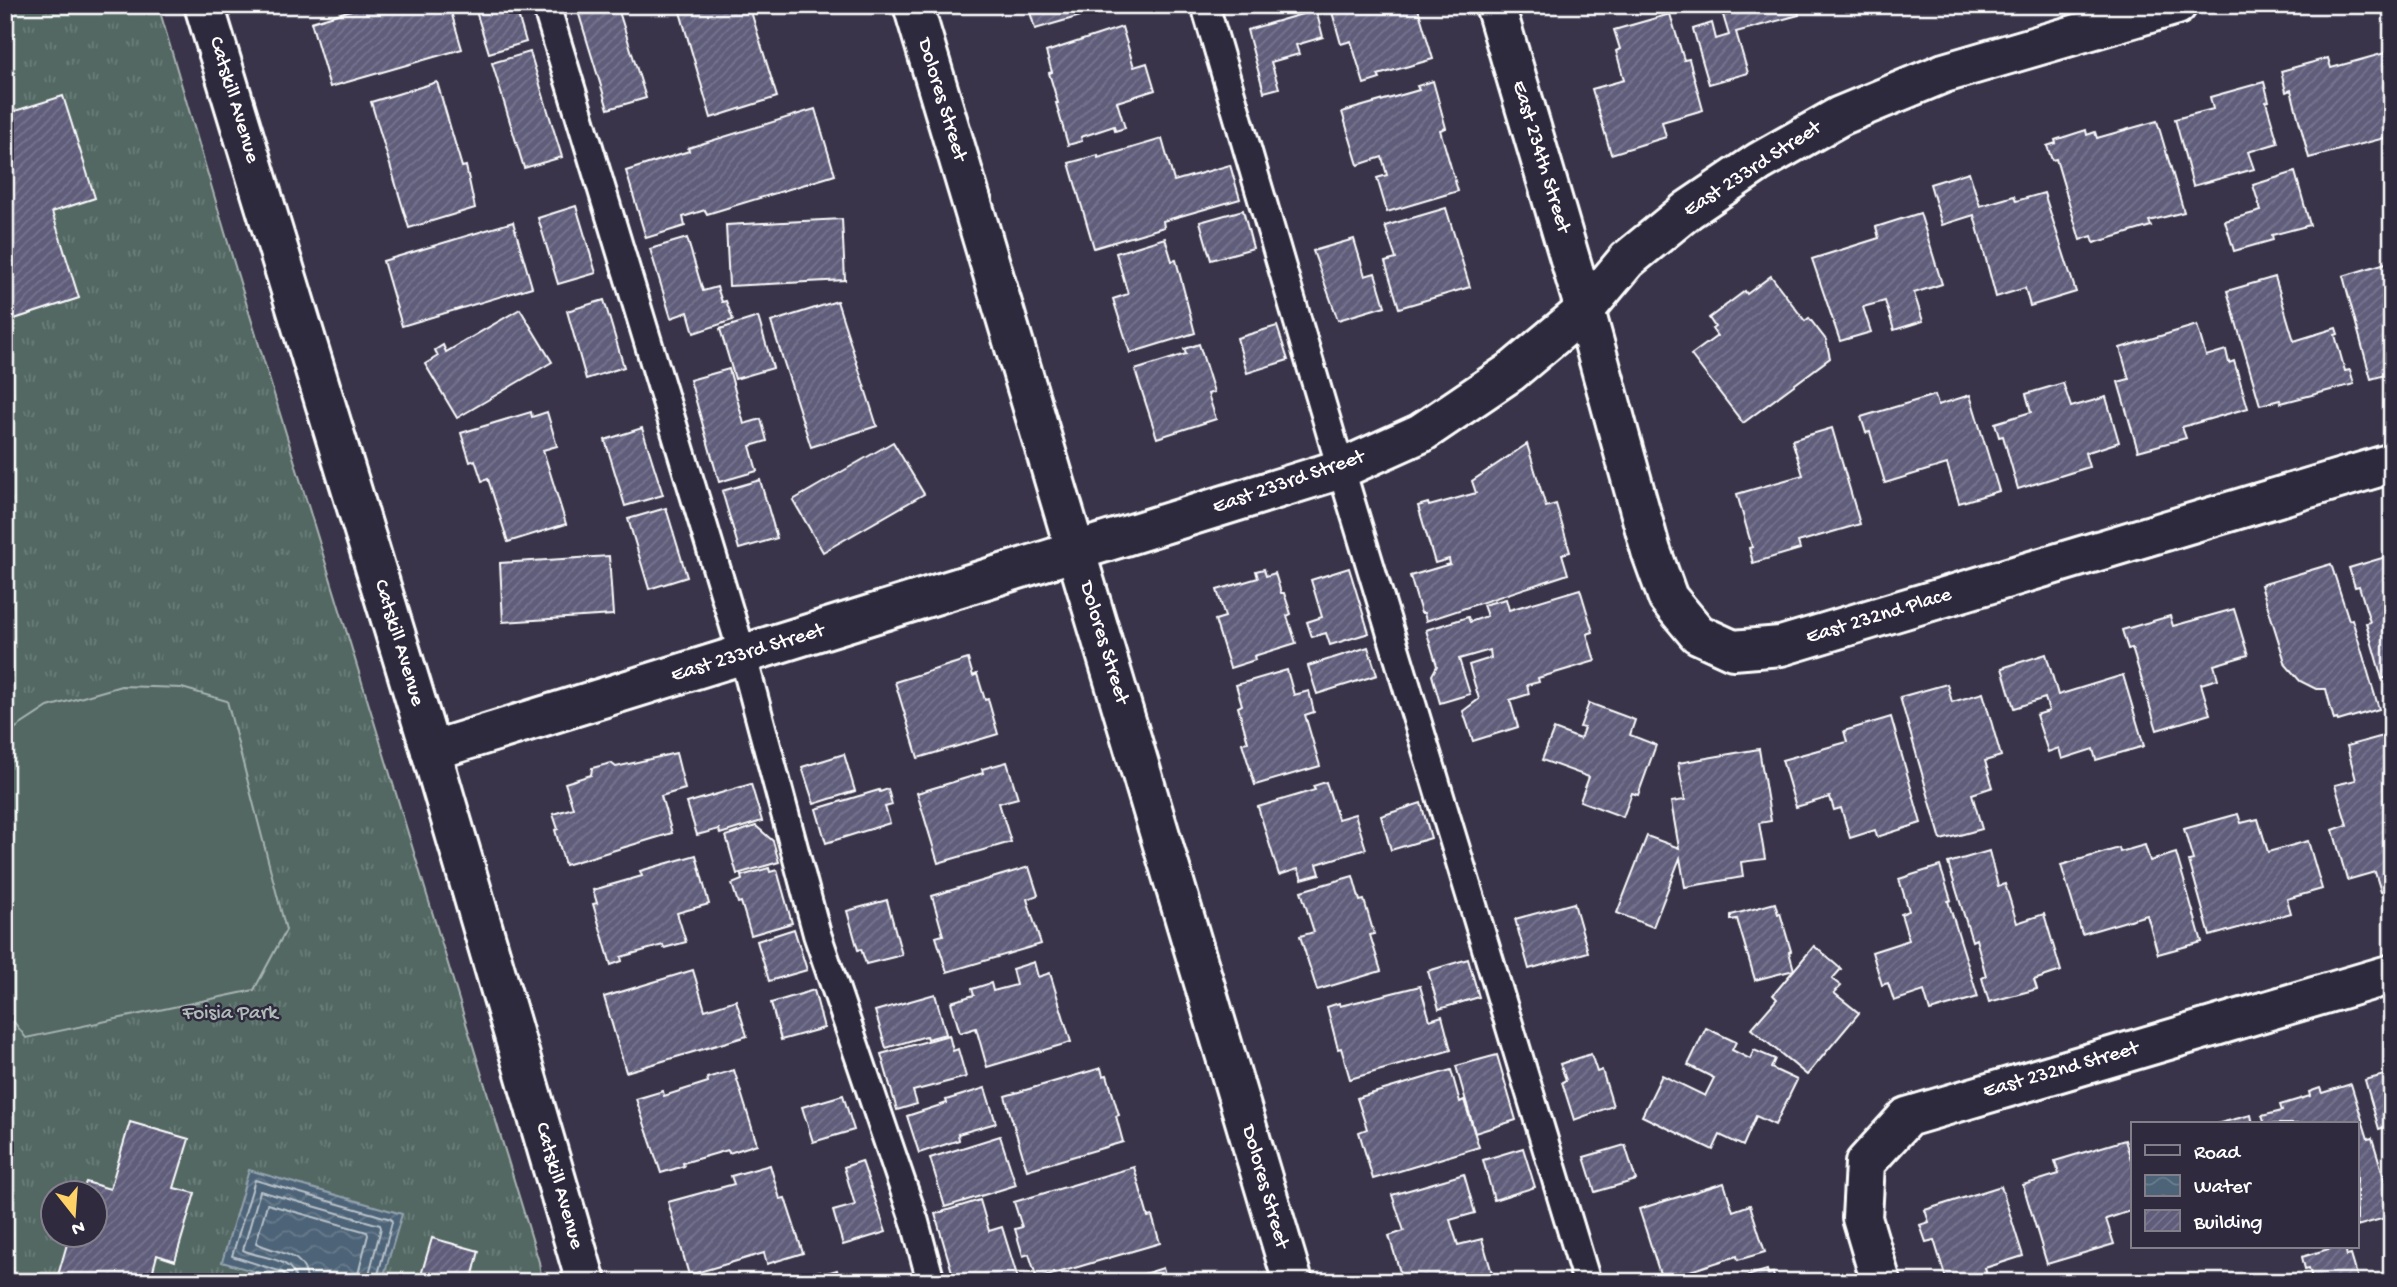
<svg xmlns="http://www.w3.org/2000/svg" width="2397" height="1287" viewBox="0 0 2397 1287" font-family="'Gochi Hand',sans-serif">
  <defs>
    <pattern id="grass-tufts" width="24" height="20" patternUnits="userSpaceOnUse" patternTransform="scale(1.75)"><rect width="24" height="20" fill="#526863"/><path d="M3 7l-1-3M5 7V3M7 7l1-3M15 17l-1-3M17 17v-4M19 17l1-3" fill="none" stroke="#6c7f7a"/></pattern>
    <pattern id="water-waves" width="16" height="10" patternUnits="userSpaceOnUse" patternTransform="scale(1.75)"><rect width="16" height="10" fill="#4d6478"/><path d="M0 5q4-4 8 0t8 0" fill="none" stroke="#687b8c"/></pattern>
    <pattern id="building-hatch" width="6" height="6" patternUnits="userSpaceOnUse" patternTransform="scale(1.75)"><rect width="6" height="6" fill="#5f5d7a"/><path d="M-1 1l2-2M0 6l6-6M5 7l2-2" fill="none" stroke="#77758e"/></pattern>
  </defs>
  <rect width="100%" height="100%" fill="#393449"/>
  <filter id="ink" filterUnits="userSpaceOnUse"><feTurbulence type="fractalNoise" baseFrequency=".0143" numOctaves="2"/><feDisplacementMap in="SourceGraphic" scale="14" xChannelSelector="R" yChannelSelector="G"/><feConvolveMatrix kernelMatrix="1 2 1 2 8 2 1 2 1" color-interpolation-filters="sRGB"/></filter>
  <g filter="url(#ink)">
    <path fill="url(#grass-tufts)" stroke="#a8b4b1" stroke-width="2" fill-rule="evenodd" d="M 20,5 L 158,5 L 234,263 L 539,1262 L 542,1282 L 5,1282 L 5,9 ZM 52,1192 L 94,1192 L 94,1234 L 52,1234 Z"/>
    <polygon fill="#526863" stroke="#a8b4b1" stroke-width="2" points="121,686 182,688 227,701 286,930 254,990 26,1038 5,1010 5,735 48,707"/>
    <polygon fill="url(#water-waves)" stroke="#94a2ae" stroke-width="2" points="249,1170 402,1214 382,1282 291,1282 222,1262"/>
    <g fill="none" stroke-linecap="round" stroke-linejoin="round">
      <g stroke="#b8c1c9" stroke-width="2">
        <polyline points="287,1282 287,1276 282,1272 232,1256 255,1180 391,1219 392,1222 376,1282"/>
        <path d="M 296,1282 C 294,1256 260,1259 243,1250 L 260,1191 L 380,1225 L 381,1228 L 367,1282"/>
        <path d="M 307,1282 C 306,1251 277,1254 256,1243 L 267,1204 L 367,1232 L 368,1235 L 356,1282"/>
      </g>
    </g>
    <g fill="url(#building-hatch)" stroke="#fff" stroke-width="2">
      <polygon points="368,5 449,5 462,49 330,87 311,22"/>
      <polygon points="474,5 515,5 526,42 489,53"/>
      <polygon points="587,5 617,5 646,98 608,109 577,8"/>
      <polygon points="678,5 749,5 777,97 711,118"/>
      <polygon points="1028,5 1104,5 1105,9 1035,29"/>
      <polygon points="1355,5 1417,5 1433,59 1378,75 1380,79 1364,84 1351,41 1341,44 1332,12"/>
      <polygon points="1720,5 1797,5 1799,15 1736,32 1748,73 1709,84 1693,29 1712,23 1716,39 1729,35"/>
      <polygon points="1316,10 1323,37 1296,45 1299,54 1271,62 1279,88 1264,92 1247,30"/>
      <polygon points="1670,14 1684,60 1689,59 1703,110 1662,122 1666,137 1611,154 1592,89 1624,80 1616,51 1620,49 1614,30"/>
      <polygon points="1122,27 1134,67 1147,63 1155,90 1117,102 1125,128 1115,131 1114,126 1081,137 1082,141 1068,145 1056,103 1058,103 1049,73 1052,72 1046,52"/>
      <polygon points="2392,51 2392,136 2309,158 2291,90 2286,92 2281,71 2328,58 2331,68"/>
      <polygon points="530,52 562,157 524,168 492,63"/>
      <polygon points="1433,81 1446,128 1440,130 1458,191 1387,212 1377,178 1387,175 1382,157 1358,165 1342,112 1419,90 1417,86"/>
      <polygon points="437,82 462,167 466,166 475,208 409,228 371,102"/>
      <polygon points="2264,82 2269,101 2266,102 2278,143 2248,152 2254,169 2193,186 2175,119 2213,109 2210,97"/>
      <polygon points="63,96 95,198 52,212 79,298 5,322 5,114"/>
      <polygon points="815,109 835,175 707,214 705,210 683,217 685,226 646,238 626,171 689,151 688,148"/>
      <polygon points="2157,121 2184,212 2149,221 2151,226 2094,243 2092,236 2080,240 2056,159 2052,160 2047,146 2056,143 2055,140 2086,130 2087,135 2095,132 2097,138"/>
      <polygon points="1162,139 1174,181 1230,165 1240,199 1163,221 1164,227 1094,248 1069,163 1098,155 1098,158"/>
      <polygon points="1969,172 1980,206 2014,196 2016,201 2044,193 2076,292 2030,306 2025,288 1996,297 1974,215 1942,225 1930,184"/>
      <polygon points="2295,172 2310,225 2272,235 2273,240 2234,251 2225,221 2261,211 2253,185"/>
      <polygon points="576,206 596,273 558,284 538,218"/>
      <polygon points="1446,208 1470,287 1399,308 1385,262 1396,259 1385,226"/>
      <polygon points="1243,210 1253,248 1211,260 1200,222"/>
      <polygon points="1920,213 1942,284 1914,293 1923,321 1894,330 1885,301 1863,307 1871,332 1840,341 1812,259 1879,238 1876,227"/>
      <polygon points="842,219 845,280 729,286 726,225"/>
      <polygon points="513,222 532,287 402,326 383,261"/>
      <polygon points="687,238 703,291 717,287 722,302 726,301 733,320 694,333 688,312 671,318 650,249"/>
      <polygon points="1165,238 1172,261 1176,260 1195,333 1130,353 1113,299 1128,294 1116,253"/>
      <polygon points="1354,239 1365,276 1375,273 1385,306 1338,320 1313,251"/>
      <polygon points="2392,261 2392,373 2371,379 2343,276"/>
      <polygon points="1771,276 1805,321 1809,318 1826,340 1830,358 1743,423 1691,355 1717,336 1712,329 1715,327 1709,318 1745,291 1747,294"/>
      <polygon points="2275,277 2294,341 2336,328 2338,334 2335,335 2345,371 2350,370 2354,384 2281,403 2280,400 2260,405 2227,291"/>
      <polygon points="604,300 624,367 586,379 567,311"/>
      <polygon points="837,301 877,426 811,447 771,322"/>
      <polygon points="520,309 552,362 457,418 425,364 438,356 435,350 443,345 446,352"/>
      <polygon points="758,317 773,368 735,379 720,329"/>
      <polygon points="2197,325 2206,356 2226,350 2229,363 2234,361 2248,408 2182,427 2186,438 2138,451 2118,382 2129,379 2120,348"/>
      <polygon points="1277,326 1288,360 1247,373 1237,338"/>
      <polygon points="1199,344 1214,392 1208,394 1216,419 1157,438 1135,370 1186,354 1184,349"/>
      <polygon points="729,369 744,424 761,419 767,441 750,446 757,471 719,482 690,380"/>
      <polygon points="2063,383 2071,407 2106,397 2119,442 2085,453 2089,467 2018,489 2003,436 1999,437 1995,423 2031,412 2026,394"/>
      <polygon points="1935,395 1938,405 1970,395 1999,491 1959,503 1947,464 1885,483 1870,432 1866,433 1861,417"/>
      <polygon points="531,412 532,417 547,412 557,446 543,450 566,524 508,542 488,479 482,481 475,460 470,462 461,433"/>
      <polygon points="642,428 663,495 625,506 605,440"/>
      <polygon points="1832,428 1860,524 1798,542 1800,549 1753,563 1749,548 1752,547 1737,494 1803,475 1792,440"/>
      <polygon points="893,442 924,494 823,552 793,500"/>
      <polygon points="1527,444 1546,507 1556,504 1570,552 1562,554 1568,574 1426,621 1424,613 1421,613 1410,576 1450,564 1449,559 1435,563 1418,506 1428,503 1429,506 1476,493 1472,481"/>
      <polygon points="760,480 777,538 739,549 722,491"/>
      <polygon points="666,508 687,577 649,589 628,519"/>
      <polygon points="2392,555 2392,676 2382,679 2366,623 2370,622 2359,586 2355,587 2349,568"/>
      <polygon points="609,556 613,615 503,622 500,563"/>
      <polygon points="2331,564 2349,620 2352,619 2379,709 2338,721 2337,719 2334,720 2326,689 2316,689 2300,681 2286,665 2261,585"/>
      <polygon points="1349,568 1369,633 1330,645 1326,633 1312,637 1307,622 1322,617 1311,580"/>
      <polygon points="1264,569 1266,576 1275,573 1281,593 1284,593 1291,614 1287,616 1296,643 1254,656 1255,660 1230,668 1215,620 1225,617 1217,590 1258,578 1256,571"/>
      <polygon points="1580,589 1593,632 1587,634 1595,661 1538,678 1539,682 1527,685 1529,694 1510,700 1518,727 1473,741 1463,711 1479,699 1469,665 1491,658 1490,650 1459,659 1470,694 1440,703 1432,675 1437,666 1426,630 1468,617 1470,622 1487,616 1483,605 1506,599 1509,610"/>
      <polygon points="2234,609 2248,655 2214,665 2218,679 2201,684 2210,714 2157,730 2132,648 2128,649 2122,630 2170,616 2173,626"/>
      <polygon points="1368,647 1377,675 1317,694 1308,666"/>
      <polygon points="2046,654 2058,695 2123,675 2144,746 2096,760 2093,749 2062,759 2059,748 2048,752 2036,715 2049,711 2045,698 2014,708 2002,668"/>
      <polygon points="968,659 973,676 977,674 985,700 988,699 998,734 918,758 895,682"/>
      <polygon points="1287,670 1294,695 1309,691 1314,712 1305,715 1320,766 1255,785 1242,743 1248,742 1238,707 1242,705 1236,685"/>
      <polygon points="1947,684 1952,702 1983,693 2001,756 1985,761 1993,787 1972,794 1982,829 1941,840 1900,697"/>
      <polygon points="1589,703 1635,720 1630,735 1656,745 1638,795 1632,793 1623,817 1580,801 1589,777 1542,760 1554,729 1580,739 1584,728 1580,727"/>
      <polygon points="1891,717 1921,823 1877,837 1875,830 1850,838 1841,808 1834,810 1830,797 1796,807 1782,760 1847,742 1844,731"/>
      <polygon points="2387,735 2392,751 2392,888 2381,892 2375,872 2347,880 2333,830 2347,825 2335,785 2356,780 2347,746"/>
      <polygon points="1759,749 1771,821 1759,823 1765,859 1741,862 1743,877 1685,887 1680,858 1653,927 1617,913 1647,836 1679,848 1671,802 1685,800 1678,763"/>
      <polygon points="676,753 685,789 661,796 672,833 565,865 555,830 558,829 553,814 573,808 565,783 591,775 592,768 611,763 616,767"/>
      <polygon points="844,754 855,791 814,804 802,767"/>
      <polygon points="1007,762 1018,798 999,803 1011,842 938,863 917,793 983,773 982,769"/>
      <polygon points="1326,782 1338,819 1355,814 1366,849 1317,864 1320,874 1302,879 1298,869 1279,875 1258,807 1315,790 1313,786"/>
      <polygon points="751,784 762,821 720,834 719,829 697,835 687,803"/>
      <polygon points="888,789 892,805 885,807 890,823 826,843 816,809 879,790 880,792"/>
      <polygon points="1421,803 1431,838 1391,850 1381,816"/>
      <polygon points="2238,814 2241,823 2258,819 2268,852 2308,841 2322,889 2287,899 2291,913 2210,936 2189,861 2193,860 2184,829"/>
      <polygon points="756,826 773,841 779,862 737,874 726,836"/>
      <polygon points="2145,845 2150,861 2176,853 2202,942 2158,954 2147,915 2082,934 2061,865 2119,848 2120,852"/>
      <polygon points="1989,851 1998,886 2005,884 2017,923 2044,914 2061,971 2034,980 2037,989 1989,1002 1982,978 1986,976 1976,939 1972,941 1948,863"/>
      <polygon points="696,855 709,904 677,913 686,942 664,948 663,945 621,957 622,961 611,965 593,904 597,903 593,890 642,876 640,871"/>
      <polygon points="1940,866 1951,900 1948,901 1978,997 1930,1011 1924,991 1894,1001 1888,983 1882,985 1872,952 1909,940 1901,914 1909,911 1899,879"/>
      <polygon points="1029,867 1038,895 1027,899 1041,944 947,972 936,937 943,935 932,896"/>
      <polygon points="769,868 770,872 777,870 792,923 751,935 741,902 738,903 732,884 742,880 741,876"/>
      <polygon points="1353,876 1360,901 1364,900 1374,934 1370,935 1381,971 1317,990 1300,936 1314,932 1301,891"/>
      <polygon points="887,900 902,955 866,964 861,949 858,950 847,911"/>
      <polygon points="1574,903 1588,952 1529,969 1515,919"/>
      <polygon points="1775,903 1778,914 1780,913 1791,951 1789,952 1794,970 1755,980 1737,919 1731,920 1731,915"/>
      <polygon points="794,929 807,970 769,981 757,941"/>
      <polygon points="1814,946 1841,969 1832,979 1841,986 1834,993 1859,1013 1807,1075 1751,1029 1777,999 1773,995"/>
      <polygon points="1468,959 1479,997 1439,1009 1428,971"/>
      <polygon points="1034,962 1038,977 1050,973 1071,1042 987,1067 976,1028 960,1033 951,1002 974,995 972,989 991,983 993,991 1016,985 1012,969"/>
      <polygon points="693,970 705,1010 736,1000 747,1036 626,1072 604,997"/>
      <polygon points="1420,986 1430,1020 1442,1016 1451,1050 1350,1079 1341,1048 1338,1049 1327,1007 1339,1003 1340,1006"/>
      <polygon points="814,990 824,1028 781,1040 771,1003"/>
      <polygon points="935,994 946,1034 927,1039 926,1036 886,1048 875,1011"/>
      <polygon points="1706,1028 1736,1042 1732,1050 1750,1059 1754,1050 1775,1059 1771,1068 1797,1080 1775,1125 1756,1116 1743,1146 1720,1135 1713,1150 1642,1116 1662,1075 1705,1096 1714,1078 1688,1065"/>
      <polygon points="949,1035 953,1051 958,1049 966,1077 913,1091 917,1104 897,1110 881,1054"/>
      <polygon points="1591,1054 1597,1072 1602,1070 1613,1106 1574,1120 1562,1082 1566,1080 1560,1064"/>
      <polygon points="1497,1055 1516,1120 1475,1133 1456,1066"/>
      <polygon points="1101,1068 1103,1076 1107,1075 1119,1115 1116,1116 1123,1142 1027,1170 1005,1096"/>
      <polygon points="734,1070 757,1144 729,1153 728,1150 683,1163 684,1166 661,1173 636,1099 663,1091 664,1096 708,1082 707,1078"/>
      <polygon points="1451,1070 1460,1102 1464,1100 1479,1147 1373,1179 1359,1132 1367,1129 1357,1098"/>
      <polygon points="2392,1073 2392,1140 2388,1126 2379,1129 2365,1080"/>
      <polygon points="2351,1084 2368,1139 2372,1138 2392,1204 2392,1216 2357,1226 2357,1124 2265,1124 2262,1116 2282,1111 2280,1105 2310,1096 2309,1092 2320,1088 2322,1093"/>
      <polygon points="985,1088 996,1123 958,1134 959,1140 919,1153 907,1116 947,1103 946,1100"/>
      <polygon points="843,1095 854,1130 813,1142 802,1107"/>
      <polygon points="2251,1115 2253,1124 2216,1124"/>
      <polygon points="130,1122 189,1139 174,1188 195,1193 175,1261 157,1255 150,1282 56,1282 70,1234 94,1234 94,1192 82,1192 86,1182 110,1189"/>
      <polygon points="1000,1136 1016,1185 945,1207 930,1158"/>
      <polygon points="2125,1140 2133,1166 2133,1210 2106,1219 2114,1244 2047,1264 2023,1185 2059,1174 2055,1161"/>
      <polygon points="1625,1145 1636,1180 1595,1192 1584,1157"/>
      <polygon points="1523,1148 1535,1187 1494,1200 1483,1160"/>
      <polygon points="862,1161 886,1232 843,1245 833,1211 855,1205 844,1167"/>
      <polygon points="770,1165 780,1199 785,1198 803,1253 767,1264 764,1253 689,1275 668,1202 734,1184 731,1176"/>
      <polygon points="1134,1167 1148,1217 1152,1216 1160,1243 1037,1279 1029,1254 1023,1256 1015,1229 1022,1227 1014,1202"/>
      <polygon points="1464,1174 1475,1213 1450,1220 1458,1245 1482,1239 1492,1273 1476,1278 1477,1282 1403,1282 1389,1236 1404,1231 1392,1195"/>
      <polygon points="1724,1183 1733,1211 1750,1205 1765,1252 1738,1260 1737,1256 1662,1280 1639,1209"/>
      <polygon points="2001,1186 2023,1256 1985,1268 1989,1282 1947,1282 1934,1240 1926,1242 1920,1225 1929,1222 1925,1210"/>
      <polygon points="980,1200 989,1231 1002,1227 1019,1282 955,1282 935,1214"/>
      <polygon points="432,1238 479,1251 471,1282 419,1282"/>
      <polygon points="2335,1247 2345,1247 2347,1256 2351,1255 2359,1282 2313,1282 2309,1268 2305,1269 2302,1257"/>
      <polygon points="1163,1268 1167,1282 1118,1282"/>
      <polygon points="837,1270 840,1282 779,1282 820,1271 820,1275"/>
      <polygon points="1767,1270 1768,1274 1773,1273 1775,1282 1727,1282"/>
    </g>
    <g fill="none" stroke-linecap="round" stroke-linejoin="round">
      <g stroke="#fff" stroke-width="32">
        <g id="service">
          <polyline points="546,5 743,656 817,934 915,1222 931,1282"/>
          <polyline points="1205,5 1341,469 1587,1282"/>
        </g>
      </g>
      <g stroke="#fff" stroke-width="44">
        <g id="minor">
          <polyline points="204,5 431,751 586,1282"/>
          <polyline points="1495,5 1585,310 1651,551 1668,598 1698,634 1733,650 1781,646 2392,463"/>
          <polyline points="431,751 1341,469 1421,433 1511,372 1585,310 1627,260 1688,210 1759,162 1840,116 1944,73 2177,5"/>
          <polyline points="1881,1282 1862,1218 1865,1163 1907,1117 2392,974"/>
        </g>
      </g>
      <g stroke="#fff" stroke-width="44">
        <polyline id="tertiary" points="913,5 1293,1282"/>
      </g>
      <use href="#service" stroke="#2f2a3d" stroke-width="26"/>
      <use href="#minor" stroke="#2f2a3d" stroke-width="38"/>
      <use href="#tertiary" stroke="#2f2a3d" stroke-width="38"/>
    </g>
  </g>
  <g text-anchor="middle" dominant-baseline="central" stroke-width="5" stroke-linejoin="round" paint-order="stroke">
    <g font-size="21" fill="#fff" stroke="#2f2a3d">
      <text transform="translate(233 100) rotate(73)">Catskill Avenue</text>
      <text transform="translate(941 100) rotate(73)">Dolores Street</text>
      <text transform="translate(1540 157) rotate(73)">East 234th Street</text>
      <text transform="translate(1753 170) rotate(-33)">East 233rd Street</text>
      <text transform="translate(1289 483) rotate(-19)">East 233rd Street</text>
      <text transform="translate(1879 617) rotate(-17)">East 232nd Place</text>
      <text transform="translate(398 643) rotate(73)">Catskill Avenue</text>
      <text transform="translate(1103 643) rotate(73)">Dolores Street</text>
      <text transform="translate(748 654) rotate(-17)">East 233rd Street</text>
      <text transform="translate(2061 1071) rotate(-16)">East 232nd Street</text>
      <text transform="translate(558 1186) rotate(74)">Catskill Avenue</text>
      <text transform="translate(1264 1187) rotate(74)">Dolores Street</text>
    </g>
    <g font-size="21" fill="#b1bbb9" stroke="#2f2a3d">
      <text x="230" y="1014">Foisia Park</text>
    </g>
  </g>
  <rect width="2397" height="1287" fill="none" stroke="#2f2a3d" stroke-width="28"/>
  <rect x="14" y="14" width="2369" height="1259" fill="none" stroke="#fff" stroke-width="2.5" filter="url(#ink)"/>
  <rect x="2131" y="1122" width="228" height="126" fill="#2f2a3d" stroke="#827f8b" stroke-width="2"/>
  <rect x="2145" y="1145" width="35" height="10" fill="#2f2a3d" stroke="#827f8b" stroke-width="2"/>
  <text x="2194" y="1158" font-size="21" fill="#ffffff">Road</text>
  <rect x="2145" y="1175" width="35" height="21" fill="url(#water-waves)" stroke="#827f8b" stroke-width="2"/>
  <text x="2194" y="1192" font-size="21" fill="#ffffff">Water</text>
  <rect x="2145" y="1210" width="35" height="21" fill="url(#building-hatch)" stroke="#827f8b" stroke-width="2"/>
  <text x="2194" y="1228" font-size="21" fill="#ffffff">Building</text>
  <g transform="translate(74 1214) rotate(163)"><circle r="33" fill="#2f2a3d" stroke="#827f8b" stroke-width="2"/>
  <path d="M0-5L12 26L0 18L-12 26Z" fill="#ffd166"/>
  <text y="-10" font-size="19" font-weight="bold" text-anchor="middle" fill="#ffffff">N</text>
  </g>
</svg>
